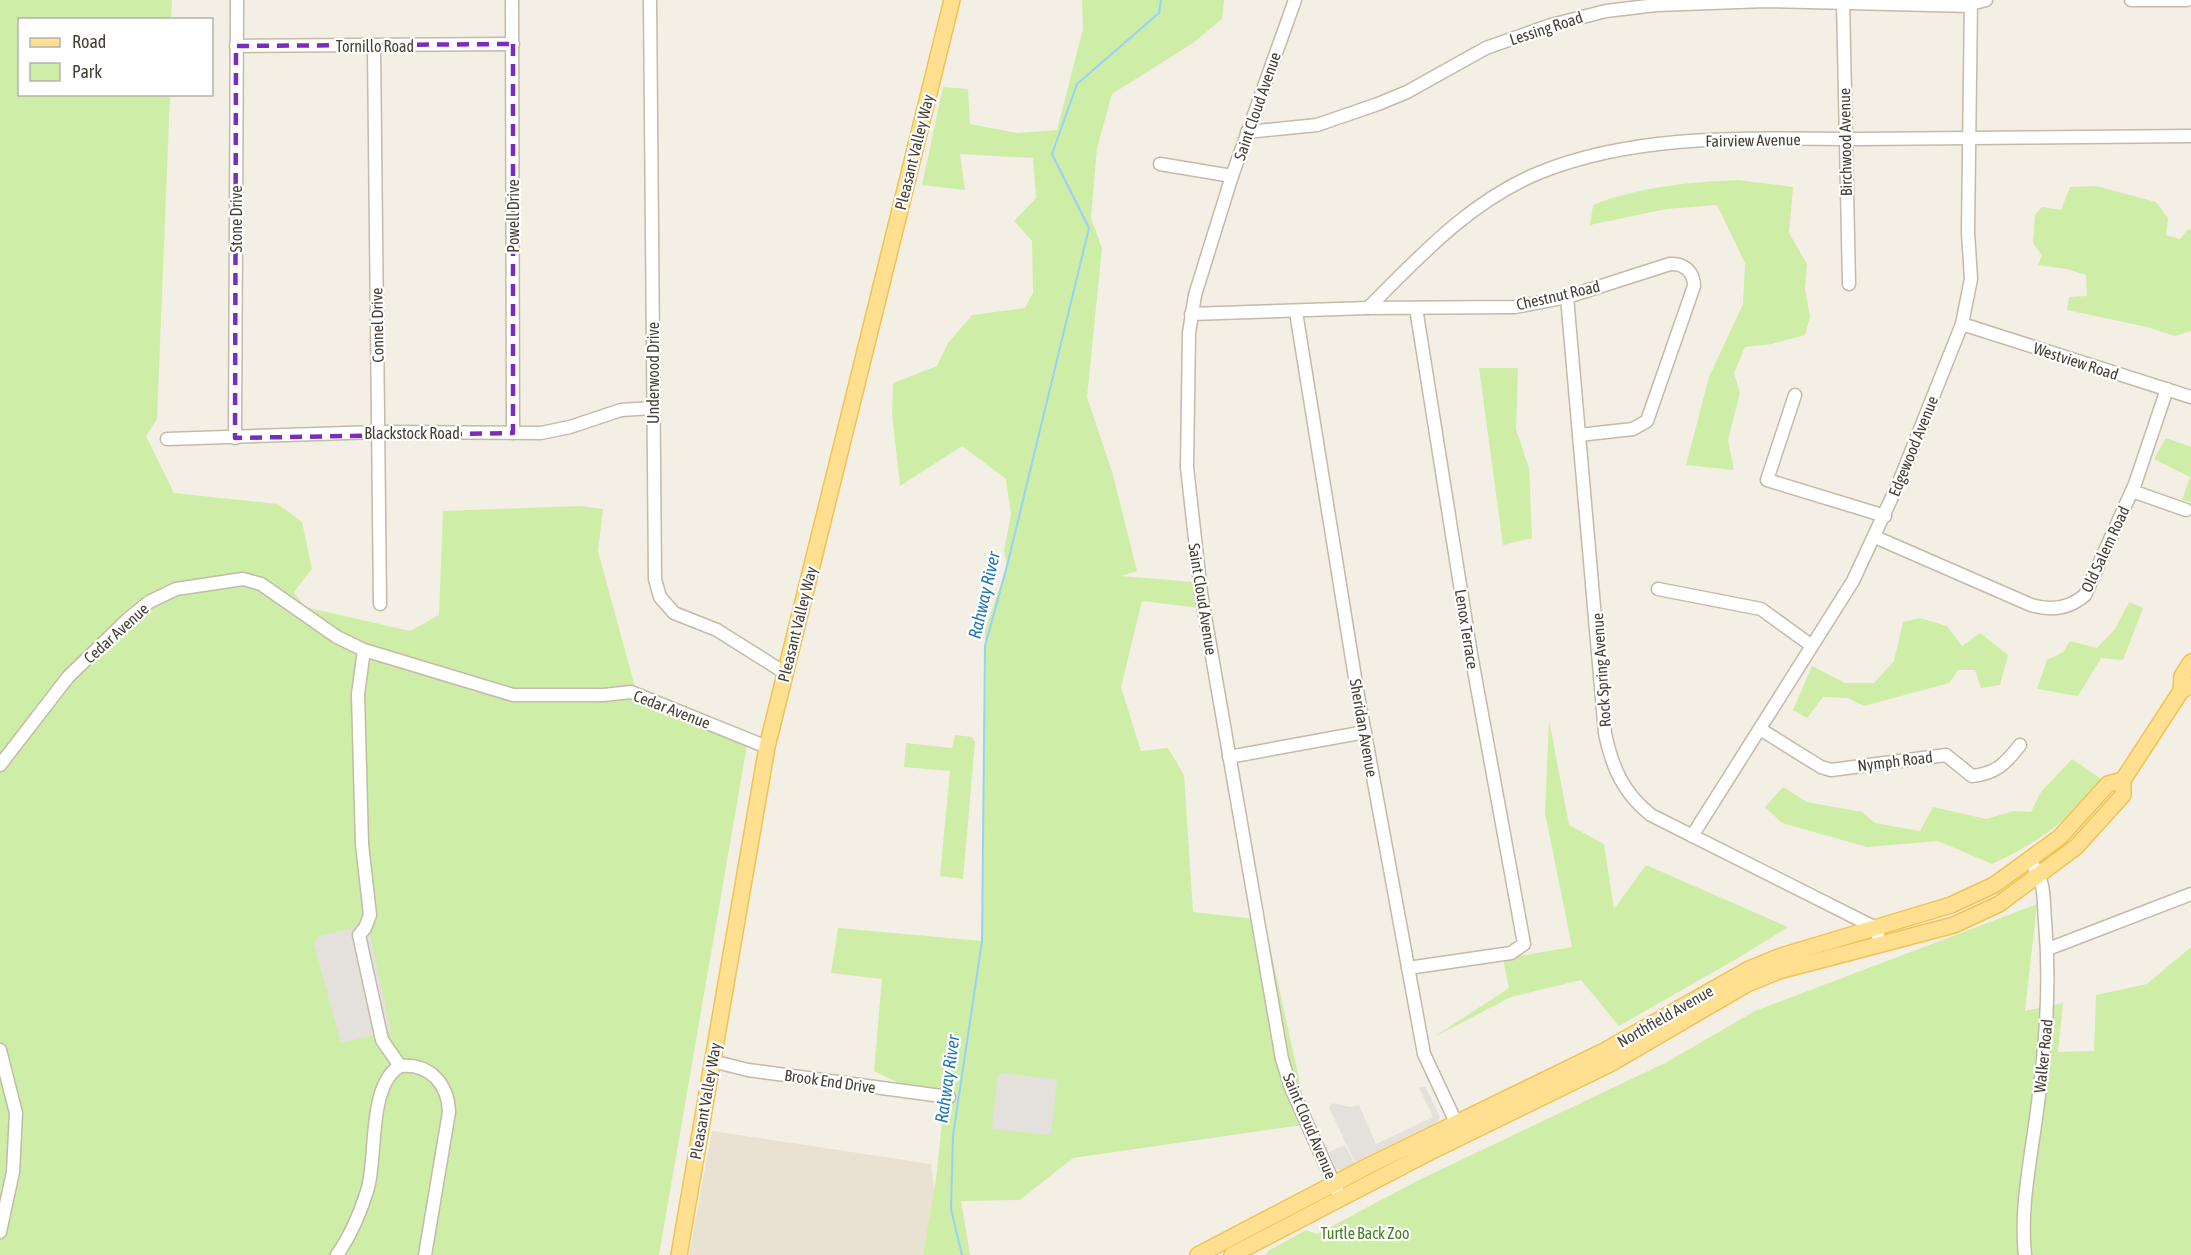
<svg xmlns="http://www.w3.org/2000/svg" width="2191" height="1255" viewBox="0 0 2191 1255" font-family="'Asap Condensed',sans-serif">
  <rect width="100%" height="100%" fill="#f4efe4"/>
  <polygon fill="#e9e1d1" points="712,1131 931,1164 938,1219 932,1255 689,1255"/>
  <g fill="#ceeda7">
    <polygon points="0,0 172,0 171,19 20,20 20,94 170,95 157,419 146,436 174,493 278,504 302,522 312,569 294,592 305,607 410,631 439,615 443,511 581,506 603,509 598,551 636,691 747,745 659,1255 0,1255"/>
    <polygon points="1082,0 1224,0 1222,19 1193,43 1112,94 1097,148 1091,218 1102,248 1087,397 1113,475 1137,571 1121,576 1194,582 1199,608 1142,601 1121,687 1141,751 1168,748 1184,775 1193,912 1264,920 1309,1124 1073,1158 1020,1200 961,1201 970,1255 923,1255 936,1179 944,1105 874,1071 882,979 831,973 838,928 982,941 985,630 1007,566 1004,550 1011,515 1006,479 962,446 900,486 892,413 893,383 937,366 948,343 972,315 1025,308 1033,293 1032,241 1014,221 1036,198 1033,158 960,154 965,190 922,185 943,87 968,89 970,124 1017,133 1057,130 1083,29"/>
    <path d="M 1738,180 L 1793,187 L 1789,233 L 1807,264 L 1805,288 L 1810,317 L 1805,335 L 1772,344 L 1745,347 L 1734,373 L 1740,393 L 1728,440 L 1734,470 L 1686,465 L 1709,377 L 1743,304 L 1745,263 L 1717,205 L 1666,209 L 1590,225 L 1593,205 C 1639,187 1688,182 1738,180 Z"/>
    <polygon points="2096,186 2156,202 2168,218 2166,235 2180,239 2188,229 2191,230 2191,331 2175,336 2147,327 2067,310 2069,297 2087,296 2086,275 2067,269 2038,265 2042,255 2033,243 2035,215 2042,207 2061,210 2070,187"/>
    <polygon points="1479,368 1518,368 1516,429 1529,468 1532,538 1503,545"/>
    <polygon points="2166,438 2191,447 2191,502 2182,500 2190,477 2154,459"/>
    <polygon points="2129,602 2143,608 2123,660 2101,658 2078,696 2037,689 2047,660 2063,652 2070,641 2097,648 2115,629"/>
    <polygon points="1920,618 1947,626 1962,646 1980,633 2008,655 2000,685 1981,688 1975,670 1958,670 1949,683 1864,706 1848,698 1823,697 1807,718 1793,710 1812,666 1845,683 1874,683 1894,661 1903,622"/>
    <polygon points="1549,720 1569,825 1604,844 1614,909 1646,865 1788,927 1738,958 1619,1026 1581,980 1511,997 1434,1037 1509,988 1503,959 1572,947 1545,813"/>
    <polygon points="955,735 972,737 975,742 963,879 940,876 950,771 904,767 906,743 952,748"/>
    <path d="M 2072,759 L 2103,780 C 2065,821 2044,840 1992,864 L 1938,841 L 1867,847 L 1782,823 L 1765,807 L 1783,787 L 1807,802 L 1862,812 L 1875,823 L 1920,831 L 1933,807 L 1986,819 L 2014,811 L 2031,812 L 2041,792 Z"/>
    <polygon points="2037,904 2025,1011 2063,1003 2058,1052 2094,1051 2096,995 2147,984 2191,947 2191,1255 1266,1255 1268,1251 1306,1230 1317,1234 1419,1180 1667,1062 1755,1011"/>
  </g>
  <g fill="#e4e1dd">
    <polygon points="359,927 370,935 391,1031 341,1043 314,944 318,936"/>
    <polygon points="998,1073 1057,1079 1051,1135 992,1129"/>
    <polygon points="1425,1086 1440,1117 1437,1122 1355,1162 1329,1108 1332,1103 1350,1107 1359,1105 1376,1144 1433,1117 1419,1088"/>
    <polygon points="1345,1145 1355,1164 1340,1170 1335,1168 1329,1152"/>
  </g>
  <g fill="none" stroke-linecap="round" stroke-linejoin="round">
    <polyline stroke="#98d1f8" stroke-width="2" points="962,1255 951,1209 953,1136 982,941 985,646 1007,566 1089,228 1052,154 1077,84 1159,13 1161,0"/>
    <g stroke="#c3baa8" stroke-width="15">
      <g id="minor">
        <polyline points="512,0 513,433"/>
        <polyline points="650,0 655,579 660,597 674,613 717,630 785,673"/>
        <polyline points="1295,0 1232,176 1195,295 1189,333 1187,467 1201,593 1282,1059 1291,1088 1340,1197"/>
        <polyline points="1843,0 1849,284"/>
        <polyline points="2131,0 2187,0"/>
        <polyline points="1971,4 1986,0"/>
        <polyline points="236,46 513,44"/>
        <polyline points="374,47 380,604"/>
        <polyline points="1247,132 1317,125 1378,104 1407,92 1486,48 1551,25 1606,11 1656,5 1766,1 1971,6"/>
        <polyline points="1160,164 1232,176"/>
        <path d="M 1567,297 L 1605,733 C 1612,767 1623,793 1651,815 L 1876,928 L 1880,945"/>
        <path d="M 1368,308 C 1420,256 1471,200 1541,172 C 1642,132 1753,139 1860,139 C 1970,138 2081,137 2191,136"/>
        <polyline points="1296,312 1357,690 1424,1054 1460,1131"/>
        <path d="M 1191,314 L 1368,308 L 1515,307 L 1567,297 L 1670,264 C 1684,263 1694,272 1694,286 L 1647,421 L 1633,429 L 1579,435"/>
        <polyline points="1962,324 2191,397"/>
        <polyline points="1795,395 1767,480 1885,516"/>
        <polyline points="235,438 237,0"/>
        <polyline points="167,439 378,432 541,433 570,427 621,410 653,408"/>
        <polyline points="2132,491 2186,510"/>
        <path d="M 1875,537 L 2031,605 C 2051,611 2069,609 2085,595 L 2135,484 L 2167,389"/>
        <polyline points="1658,589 1761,609 1812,646"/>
        <path d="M 364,650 L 358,694 L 362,844 L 370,915 L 365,928 L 359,935 L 382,1040 L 400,1066 C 430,1063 448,1084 449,1112 L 425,1255"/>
        <path d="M 1760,729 L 1821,767 L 1831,770 L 1946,755 L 1972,776 C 1996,774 2006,763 2020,745"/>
        <polyline points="1229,757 1365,732"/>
        <polyline points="0,765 68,677 128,619 149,602 176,589 243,579 261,584 337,637 364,650 513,695 604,695 631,692 767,747"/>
        <polyline points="1692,836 1853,581 1899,482 1962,324 1971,279 1968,232 1971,0"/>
        <polyline points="2048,949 2191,894"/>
        <polyline points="1408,968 1511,953 1524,944 1471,654 1416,308"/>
        <polyline points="0,1050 16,1113 13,1172 0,1232"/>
        <polyline points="712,1061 748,1070 949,1097"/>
        <path d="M 337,1255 C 351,1235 361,1211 368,1188 C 377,1154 368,1085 400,1066"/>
        <path d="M 2025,1255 C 2020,1210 2030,1163 2036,1118 C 2045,1052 2051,988 2045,921 C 2043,896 2046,882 2030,861"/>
      </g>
    </g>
    <g stroke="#f1c254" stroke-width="18">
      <g id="major">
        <polyline points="2181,691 2182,676 2191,662"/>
        <polyline points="679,1255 767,747 952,0"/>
        <polyline points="1198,1255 1370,1165 1604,1051 1749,969 1781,956 1951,905 1994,885 2060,837 2108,784 2123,780"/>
        <polyline points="1232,1255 1426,1154 1610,1064 1747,984 1779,971 1954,925 1999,904 2076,847 2123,795 2123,780 2181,691 2191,685"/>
      </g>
    </g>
    <use href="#minor" stroke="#fff" stroke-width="12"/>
    <use href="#major" stroke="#ffe091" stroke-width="15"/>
  </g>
  <path fill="none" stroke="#7b2cbf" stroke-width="4.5" stroke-dasharray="12 8" stroke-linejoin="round" d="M 513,44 L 513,433 L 235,438 L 236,46 Z"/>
  <g text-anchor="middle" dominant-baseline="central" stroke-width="4.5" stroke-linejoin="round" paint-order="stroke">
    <g font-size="16" fill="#473f33" stroke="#fff">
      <text transform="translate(1546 28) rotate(-18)">Lessing Road</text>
      <text x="375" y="46">Tornillo Road</text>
      <text transform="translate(1257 106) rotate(-71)">Saint Cloud Avenue</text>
      <text transform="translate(1753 140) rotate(-1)">Fairview Avenue</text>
      <text transform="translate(1845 142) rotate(-91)">Birchwood Avenue</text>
      <text transform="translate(914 152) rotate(-76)">Pleasant Valley Way</text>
      <text transform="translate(513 216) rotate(-90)">Powell Drive</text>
      <text transform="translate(236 219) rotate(-90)">Stone Drive</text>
      <text transform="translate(1558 295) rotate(-13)">Chestnut Road</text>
      <text transform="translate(377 325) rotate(-91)">Connel Drive</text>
      <text transform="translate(2076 361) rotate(18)">Westview Road</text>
      <text transform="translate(653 373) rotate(-90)">Underwood Drive</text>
      <text x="412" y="433">Blackstock Road</text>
      <text transform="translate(1913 446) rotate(-68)">Edgewood Avenue</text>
      <text transform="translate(2105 549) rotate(-65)">Old Salem Road</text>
      <text transform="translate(1203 599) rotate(81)">Saint Cloud Avenue</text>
      <text transform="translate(797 624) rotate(-76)">Pleasant Valley Way</text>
      <text transform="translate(1467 629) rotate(81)">Lenox Terrace</text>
      <text transform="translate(116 633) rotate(-42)">Cedar Avenue</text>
      <text transform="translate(1601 670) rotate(-94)">Rock Spring Avenue</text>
      <text transform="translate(672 709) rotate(21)">Cedar Avenue</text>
      <text transform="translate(1364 728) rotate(80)">Sheridan Avenue</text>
      <text transform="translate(1895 761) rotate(-7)">Nymph Road</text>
      <text transform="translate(1665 1016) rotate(-30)">Northfield Avenue</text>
      <text transform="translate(2043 1056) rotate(-84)">Walker Road</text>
      <text transform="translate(830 1081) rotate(8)">Brook End Drive</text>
      <text transform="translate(705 1101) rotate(-80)">Pleasant Valley Way</text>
      <text transform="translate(1310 1126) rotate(67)">Saint Cloud Avenue</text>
    </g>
    <g font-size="16" fill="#447f20" stroke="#fff">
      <text x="1365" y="1233">Turtle Back Zoo</text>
    </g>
    <g font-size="18" font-style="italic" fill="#1f77b5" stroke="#fff">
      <text transform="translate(984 595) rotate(-77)">Rahway River</text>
      <text transform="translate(947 1079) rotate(-82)">Rahway River</text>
    </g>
  </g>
  <rect x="18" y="18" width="195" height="78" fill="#ffffff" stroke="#b5b2ad" stroke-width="1.5"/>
  <rect x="30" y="38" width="30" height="9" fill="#ffe091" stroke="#b5b2ad" stroke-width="1.5"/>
  <text x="72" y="48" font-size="18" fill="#473f33">Road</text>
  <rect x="30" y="63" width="30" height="18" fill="#ceeda7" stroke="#b5b2ad" stroke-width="1.5"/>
  <text x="72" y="78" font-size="18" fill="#473f33">Park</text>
</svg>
